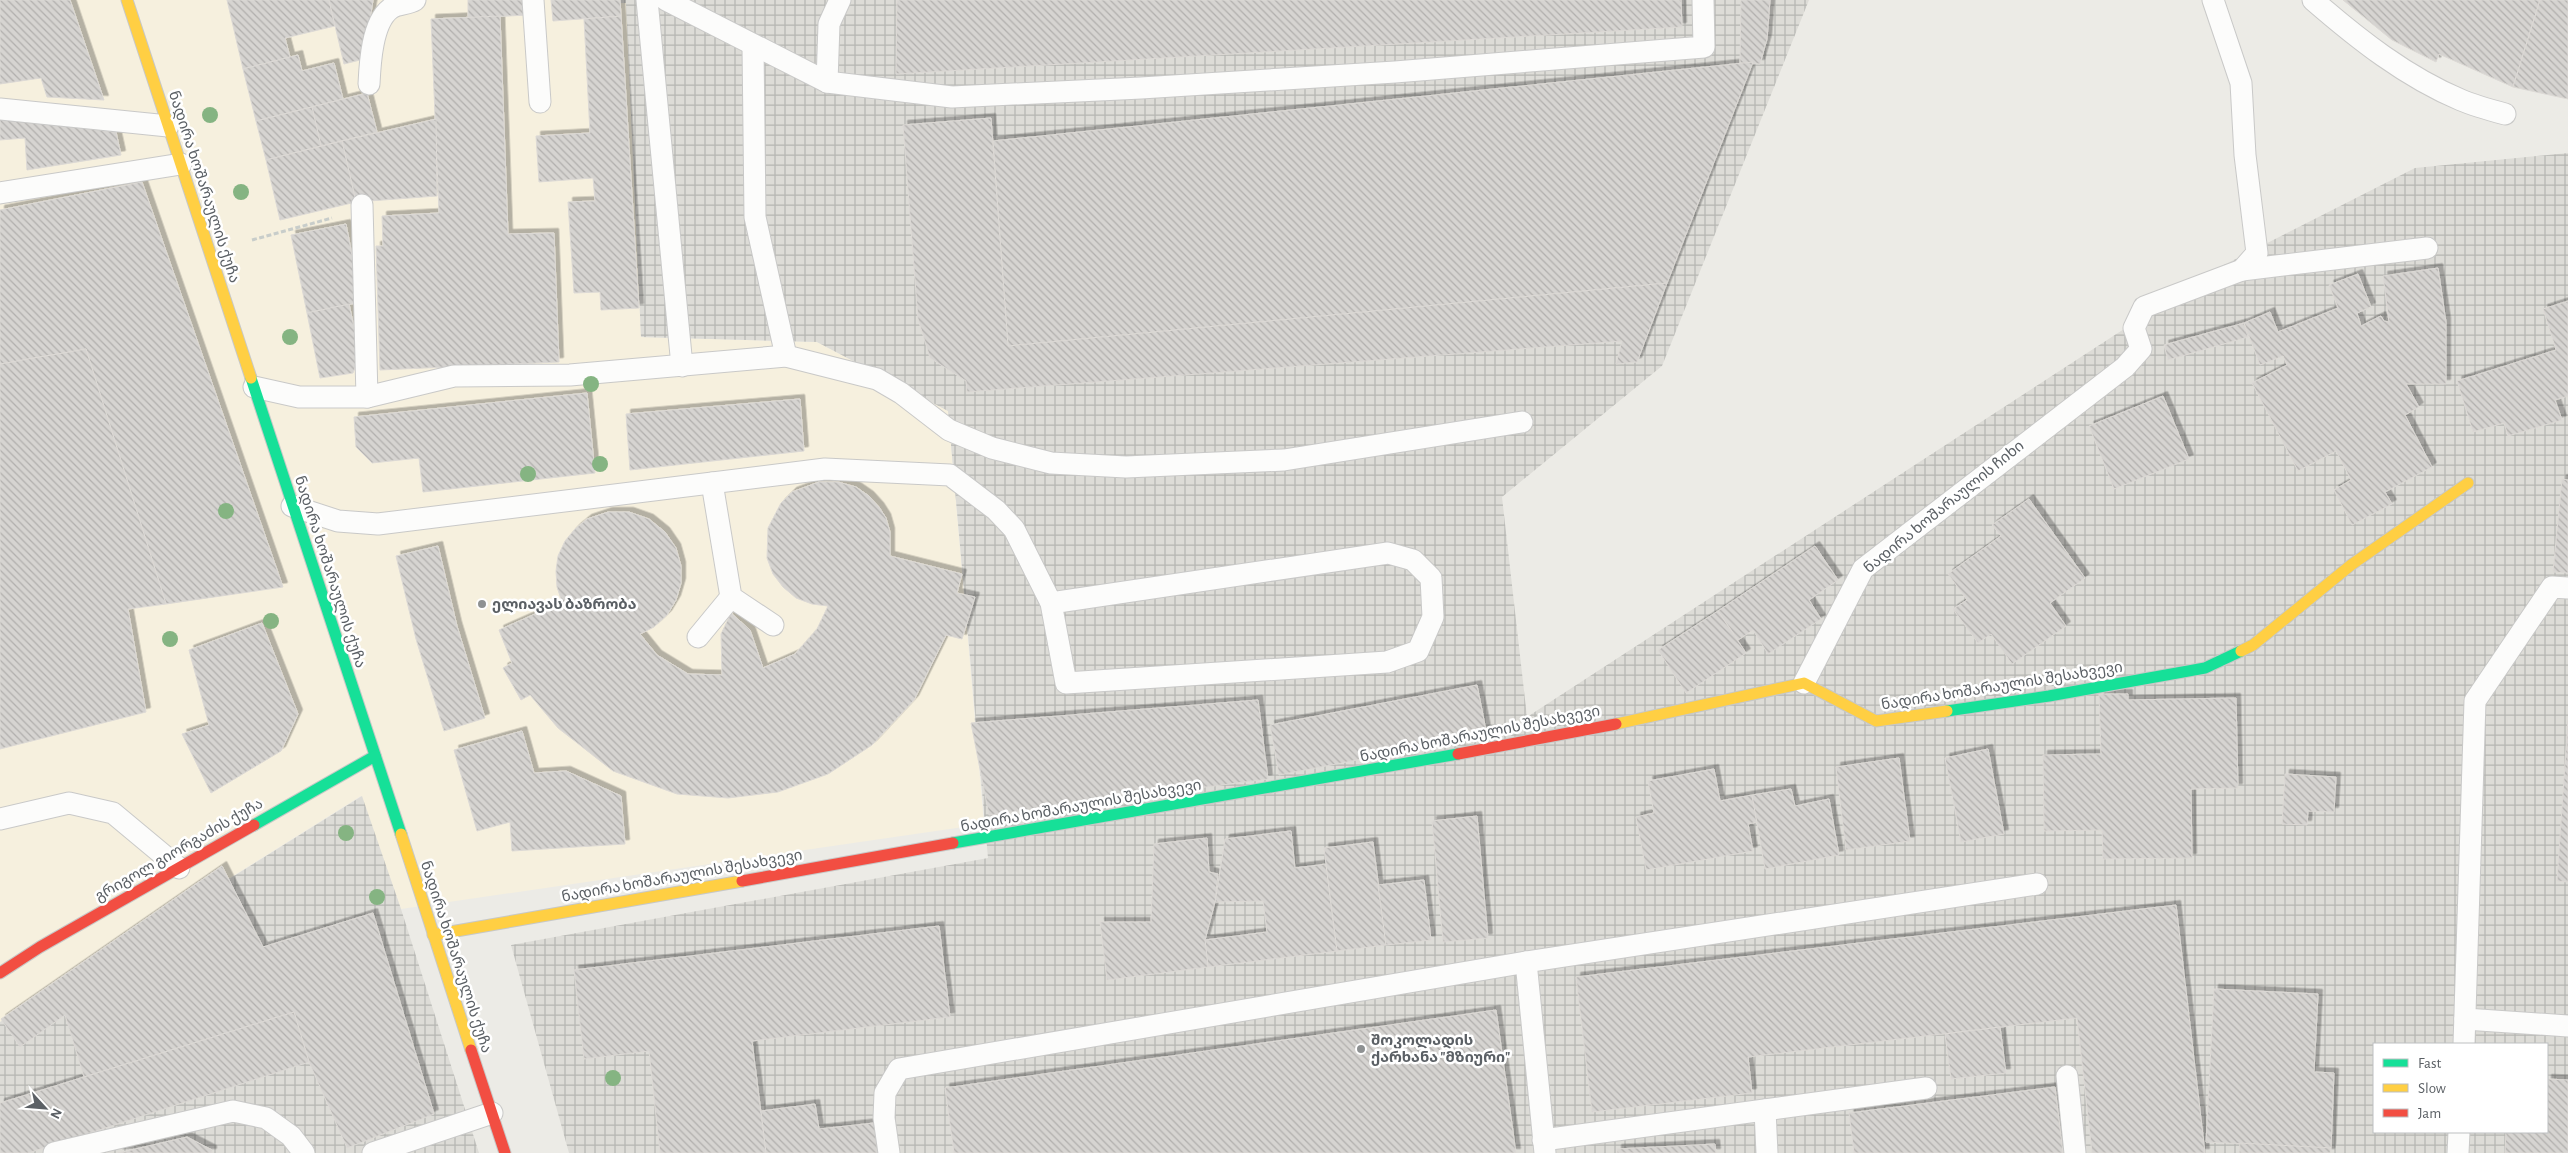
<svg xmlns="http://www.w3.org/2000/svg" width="2568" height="1153" viewBox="0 0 2568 1153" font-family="'Alegreya Sans','Noto Sans Georgian',sans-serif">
  <defs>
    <pattern id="industrial-grid" width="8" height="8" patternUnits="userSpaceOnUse" patternTransform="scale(1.25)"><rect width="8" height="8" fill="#dddcd7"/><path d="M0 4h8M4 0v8" fill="none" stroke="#b6b6b2"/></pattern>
    <pattern id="building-back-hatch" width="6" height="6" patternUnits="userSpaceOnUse" patternTransform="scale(1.25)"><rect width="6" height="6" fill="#d6d4d1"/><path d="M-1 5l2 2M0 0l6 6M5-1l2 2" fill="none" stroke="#b1afad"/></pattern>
    <filter id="shadow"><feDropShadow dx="4.5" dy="-4.5" stdDeviation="0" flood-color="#0004"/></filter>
  </defs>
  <rect width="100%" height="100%" fill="#ecebe6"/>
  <polygon fill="#f6f0de" points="0,0 554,0 555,5 626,2 641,337 817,342 948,411 984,824 401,909 361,796 0,1022"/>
  <g fill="url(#industrial-grid)" fill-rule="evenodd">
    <path d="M 554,0 L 1809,0 L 1662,366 L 1502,497 L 1527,717 L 2218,268 L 2415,168 L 2568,153 L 2568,1153 L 569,1153 L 511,945 L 988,858 L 948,411 L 817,342 L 641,337 L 626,3 L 555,5 ZM 2374,1044 L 2547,1044 L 2547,1132 L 2374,1132 Z"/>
    <polygon points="362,796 401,909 479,1153 0,1153 0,1022"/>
  </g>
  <g fill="url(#building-back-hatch)" stroke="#dcd9d5" filter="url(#shadow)">
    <polygon points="0,0 70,0 104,100 47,97 41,78 0,84"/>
    <polygon points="227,0 329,0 335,26 285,38 290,57 243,69"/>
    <polygon points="329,0 373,0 367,39 360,60 344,64"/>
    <polygon points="468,0 528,0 528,15 468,18"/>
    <polygon points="551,0 620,0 621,16 553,21"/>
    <polygon points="897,0 1681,0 1682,27 896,74"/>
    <polygon points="1741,0 1770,0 1767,39 1760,64 1740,63"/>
    <polygon points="2343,0 2540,0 2513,87 2439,54 2436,62 2392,40"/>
    <polygon points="2540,0 2568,0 2568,99 2513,87"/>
    <polygon points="500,16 508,234 554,233 559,362 380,370 376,246 383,246 382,216 439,213 431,19"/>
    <polygon points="621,16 639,308 601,310 600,292 574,293 568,202 595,201 593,178 539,182 536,136 590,133 584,19"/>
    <polygon points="298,55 302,71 334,63 343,99 256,121 243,69"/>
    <polygon points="1753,62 1667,283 1008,346 993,141"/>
    <polygon points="367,93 377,132 321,146 312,107"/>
    <polygon points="312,107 321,146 266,160 256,121"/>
    <polygon points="991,118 1008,346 1667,283 1637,362 1616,364 1622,341 967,392 966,381 930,358 918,319 903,125"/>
    <polygon points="0,119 116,132 121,155 27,170 25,138 0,140"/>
    <polygon points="436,119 437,196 356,202 342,141"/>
    <polygon points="342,141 356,202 280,220 266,160"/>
    <polygon points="142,182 283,587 166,604 86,349 0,364 0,210"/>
    <polygon points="346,224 361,302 307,313 291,235"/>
    <polygon points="2438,268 2446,322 2446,384 2406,384 2419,407 2405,415 2432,467 2385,492 2392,504 2352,525 2334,490 2351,480 2336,451 2298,471 2252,383 2287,365 2283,356 2260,365 2244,323 2270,312 2278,332 2338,308 2329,285 2358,274 2371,307 2357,313 2361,326 2381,316 2384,321 2389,322 2383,276"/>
    <polygon points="2568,301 2568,396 2555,400 2562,420 2508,436 2504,423 2473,432 2457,381 2556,350 2543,309"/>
    <polygon points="349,304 360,355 353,373 320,378 307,313"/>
    <polygon points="2244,323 2248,337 2168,360 2164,345"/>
    <polygon points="86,349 166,604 128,609 146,712 0,749 0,364"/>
    <polygon points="587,393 595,473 423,492 419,458 372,463 356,447 354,417"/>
    <polygon points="2163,396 2189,459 2114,489 2089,426"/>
    <polygon points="800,399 804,451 630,470 626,414"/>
    <polygon points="2562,479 2568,480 2568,573 2553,572"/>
    <polygon points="819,482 838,482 856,487 869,496 879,507 886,518 890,532 890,556 962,574 957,593 975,597 962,639 946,635 914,700 872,745 828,774 778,792 728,798 677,794 613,771 558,728 530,695 521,700 503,668 512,663 499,630 562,602 557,587 556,571 558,556 565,541 575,529 587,519 608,512 629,512 649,519 665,532 676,548 681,566 681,583 676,600 667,615 654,627 640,634 657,655 688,674 722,675 721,634 731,613 750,630 763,668 795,654 817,629 828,606 812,604 796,598 783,587 773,574 767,558 768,528 781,503 792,492"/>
    <polygon points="2029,499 2085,578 2050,603 2066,626 2012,664 1991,634 1978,643 1953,609 1967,600 1948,574 2001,536 1992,525"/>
    <polygon points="438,546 457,626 485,718 444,731 416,639 396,556"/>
    <polygon points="1815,546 1838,580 1809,600 1821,619 1768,654 1753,630 1738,640 1718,611"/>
    <polygon points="1718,611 1746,653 1686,693 1658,650"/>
    <polygon points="262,623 298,714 281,751 211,793 182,734 209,725 189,650"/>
    <polygon points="1477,685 1487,735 1279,775 1270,725"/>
    <polygon points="2099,694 2128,694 2128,700 2236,698 2238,788 2191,789 2192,858 2103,859 2102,830 2044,831 2043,755 2101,754"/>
    <polygon points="1258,700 1268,779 989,815 971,723"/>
    <polygon points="2568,720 2568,882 2557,881"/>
    <polygon points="522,731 534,773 566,771 621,796 625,844 512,851 510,822 477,831 454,750"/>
    <polygon points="1988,749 2004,834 1961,842 1945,758"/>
    <polygon points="1899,758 1910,841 1846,850 1836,767"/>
    <polygon points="1714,769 1720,801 1752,795 1757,822 1748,824 1753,851 1646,870 1636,817 1654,813 1648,781"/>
    <polygon points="2285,774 2336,777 2334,812 2308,811 2307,825 2282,824"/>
    <polygon points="1791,789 1795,806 1829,799 1839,855 1765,869 1752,795"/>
    <polygon points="1477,816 1488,938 1443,942 1432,821"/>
    <polygon points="1291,831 1295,868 1326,864 1337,951 1208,967 1205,940 1267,932 1263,901 1215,902 1225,839"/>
    <polygon points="1207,838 1209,872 1218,874 1215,902 1205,940 1208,967 1107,980 1100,922 1151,922 1154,844"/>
    <polygon points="1373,842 1386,945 1337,951 1324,848"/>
    <polygon points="222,866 263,947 373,913 434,1114 347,1148 309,1062 294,1012 84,1077 65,1015 20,1047 1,1019"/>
    <polygon points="1424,880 1431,940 1386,945 1378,885"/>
    <polygon points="2176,905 2205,1153 2092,1153 2077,1018 1748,1057 1752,1093 1592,1112 1576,977"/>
    <polygon points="939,926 950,1017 752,1041 766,1153 660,1153 649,1051 584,1059 574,970"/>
    <polygon points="2214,989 2318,994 2314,1072 2334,1073 2331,1148 2206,1142"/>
    <polygon points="1496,1010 1516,1153 954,1153 945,1088"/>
    <polygon points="294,1012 309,1062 28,1153 0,1153 0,1103"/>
    <polygon points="2000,1027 2006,1073 1951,1079 1945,1034"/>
    <polygon points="2547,1079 2568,1080 2568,1153 2505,1153 2506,1132 2547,1132"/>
    <polygon points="2055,1087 2063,1153 1854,1153 1849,1113"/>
    <polygon points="815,1104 819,1129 874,1123 878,1153 766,1153 761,1111"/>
    <polygon points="187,1137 212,1150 212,1153 118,1153"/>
    <polygon points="2240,1143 2331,1148 2330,1153 2239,1153"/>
    <polygon points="1715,1144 1716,1153 1617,1153 1617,1149"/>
  </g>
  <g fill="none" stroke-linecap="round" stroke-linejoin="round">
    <g stroke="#c9c9c8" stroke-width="23">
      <g id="lane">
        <polyline points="533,0 540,102"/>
        <polyline points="647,0 682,366"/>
        <polyline points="666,0 827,82 952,97 1141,88 1395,72 1704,47 1703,0"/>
        <path d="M 2313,0 C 2358,39 2406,77 2461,100 C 2475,106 2490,110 2505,114"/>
        <polyline points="753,46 755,217 786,356"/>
        <polyline points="827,82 829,24 840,0"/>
        <path d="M 369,84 C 370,63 372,23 390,9 C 397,3 407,5 415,0"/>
        <polyline points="0,109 168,126"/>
        <polyline points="0,193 181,164"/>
        <polyline points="362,205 367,397"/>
        <polyline points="2242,270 2427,248"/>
        <polyline points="254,387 299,397 367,397 454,376 570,375 786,356 877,379 901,393 949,430 992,448 1051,463 1126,467 1284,460 1522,422"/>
        <polyline points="712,483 731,597 773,625"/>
        <polyline points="292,506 338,521 378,524 825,469 950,475 996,510 1014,529 1051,603 1066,683 1387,662 1418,651 1433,617 1431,578 1413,560 1388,553 1051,603"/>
        <polyline points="698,637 731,597"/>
        <polyline points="1804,683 1863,569 2125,367 2141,349 2134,328 2144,307 2242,270 2257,253 2245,155 2241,83 2213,0"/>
        <polyline points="0,819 69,803 113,813 179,868"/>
        <polyline points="1526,962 1545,1153"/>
        <polyline points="2465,1019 2568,1026"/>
        <polyline points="2464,1044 2475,701 2552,587 2568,588"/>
        <polyline points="2067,1076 2075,1153"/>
        <polyline points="1765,1110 1767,1153"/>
        <polyline points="1543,1140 1926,1088"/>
        <polyline points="54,1153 233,1111 266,1118 291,1136 304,1153"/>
        <polyline points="373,1153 492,1113"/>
        <polyline points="889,1153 884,1118 885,1093 899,1069 1526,962 2037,884"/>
        <polyline points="2458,1153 2459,1132"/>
      </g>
    </g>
    <g stroke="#c7c8c7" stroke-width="13">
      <g id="fast">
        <polyline points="251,378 401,834"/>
        <polyline points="1947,711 2049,696 2205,668 2241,651"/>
        <polyline points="254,825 375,756"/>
        <polyline points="953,843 1458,754"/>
      </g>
    </g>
    <g stroke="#c7c8c7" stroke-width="13">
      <g id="slow">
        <polyline points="127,0 251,378"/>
        <polyline points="2241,651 2253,645 2351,565 2468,483"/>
        <polyline points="1616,724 1804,683 1876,721 1947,711"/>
        <polyline points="401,834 471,1050"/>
        <polyline points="433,935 742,881"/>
      </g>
    </g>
    <g stroke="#c7c8c7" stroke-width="13">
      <g id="jam">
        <polyline points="1458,754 1616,724"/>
        <polyline points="742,881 953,843"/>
        <polyline points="0,973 40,947 254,825"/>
        <polyline points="471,1050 505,1153"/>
      </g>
    </g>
    <polyline stroke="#c8cdca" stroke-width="3" stroke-dasharray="5 2.5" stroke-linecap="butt" points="252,240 332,218"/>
    <use href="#lane" stroke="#fcfcfb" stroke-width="21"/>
    <use href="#fast" stroke="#16e098" stroke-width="11"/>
    <use href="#slow" stroke="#ffcf43" stroke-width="11"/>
    <use href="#jam" stroke="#f24e42" stroke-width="11"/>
  </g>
  <g fill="#85b482">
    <circle cx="210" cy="115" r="8"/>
    <circle cx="241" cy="192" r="8"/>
    <circle cx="290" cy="337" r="8"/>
    <circle cx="591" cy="384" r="8"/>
    <circle cx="600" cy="464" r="8"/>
    <circle cx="528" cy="474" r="8"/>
    <circle cx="226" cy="511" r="8"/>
    <circle cx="271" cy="621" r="8"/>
    <circle cx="170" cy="639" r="8"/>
    <circle cx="346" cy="833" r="8"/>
    <circle cx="377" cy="897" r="8"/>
    <circle cx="613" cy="1078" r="8"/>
  </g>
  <g fill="#8e9192" stroke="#fff" stroke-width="2">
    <circle cx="482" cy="604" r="5"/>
    <circle cx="1361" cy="1049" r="5"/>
  </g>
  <g text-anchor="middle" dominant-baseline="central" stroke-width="5" stroke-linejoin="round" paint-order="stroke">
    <g font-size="15" fill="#5b6065" stroke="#fff">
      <text transform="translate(204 187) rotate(72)">ნადირა ხოშარაულის ქუჩა</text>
      <text transform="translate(1944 507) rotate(-39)">ნადირა ხოშარაულის ჩიხი</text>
      <text transform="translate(330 572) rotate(72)">ნადირა ხოშარაულის ქუჩა</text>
      <text transform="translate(2002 686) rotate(-9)">ნადირა ხოშარაულის შესახვევი</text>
      <text transform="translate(1480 734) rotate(-11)">ნადირა ხოშარაულის შესახვევი</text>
      <text transform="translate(1081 806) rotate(-10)">ნადირა ხოშარაულის შესახვევი</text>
      <text transform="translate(179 850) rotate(-30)">გრიგოლ გიორგაძის ქუჩა</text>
      <text transform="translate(682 876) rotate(-10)">ნადირა ხოშარაულის შესახვევი</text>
      <text transform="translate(456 957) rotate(72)">ნადირა ხოშარაულის ქუჩა</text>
    </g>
    <g font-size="15" font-weight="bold" fill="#5b6065" stroke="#fff" text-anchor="start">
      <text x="492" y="604">ელიავას ბაზრობა</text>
      <text x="1371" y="1040">შოკოლადის<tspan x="1371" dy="17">ქარხანა "მზიური"</tspan></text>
    </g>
  </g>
  <rect x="2373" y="1043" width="175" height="90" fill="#ffffff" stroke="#bdbfc1"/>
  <rect x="2383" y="1059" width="25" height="8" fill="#16e098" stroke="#bdbfc1"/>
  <text x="2418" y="1068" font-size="15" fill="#5b6065">Fast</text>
  <rect x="2383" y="1084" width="25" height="8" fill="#ffcf43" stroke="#bdbfc1"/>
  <text x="2418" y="1093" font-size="15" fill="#5b6065">Slow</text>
  <rect x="2383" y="1109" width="25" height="8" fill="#f24e42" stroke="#bdbfc1"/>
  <text x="2418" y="1118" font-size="15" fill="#5b6065">Jam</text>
  <g transform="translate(45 1108) rotate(116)" stroke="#ffffff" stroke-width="4" paint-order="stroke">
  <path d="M0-4L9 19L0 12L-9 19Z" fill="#5b6065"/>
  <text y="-8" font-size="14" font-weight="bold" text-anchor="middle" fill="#5b6065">N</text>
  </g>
</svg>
